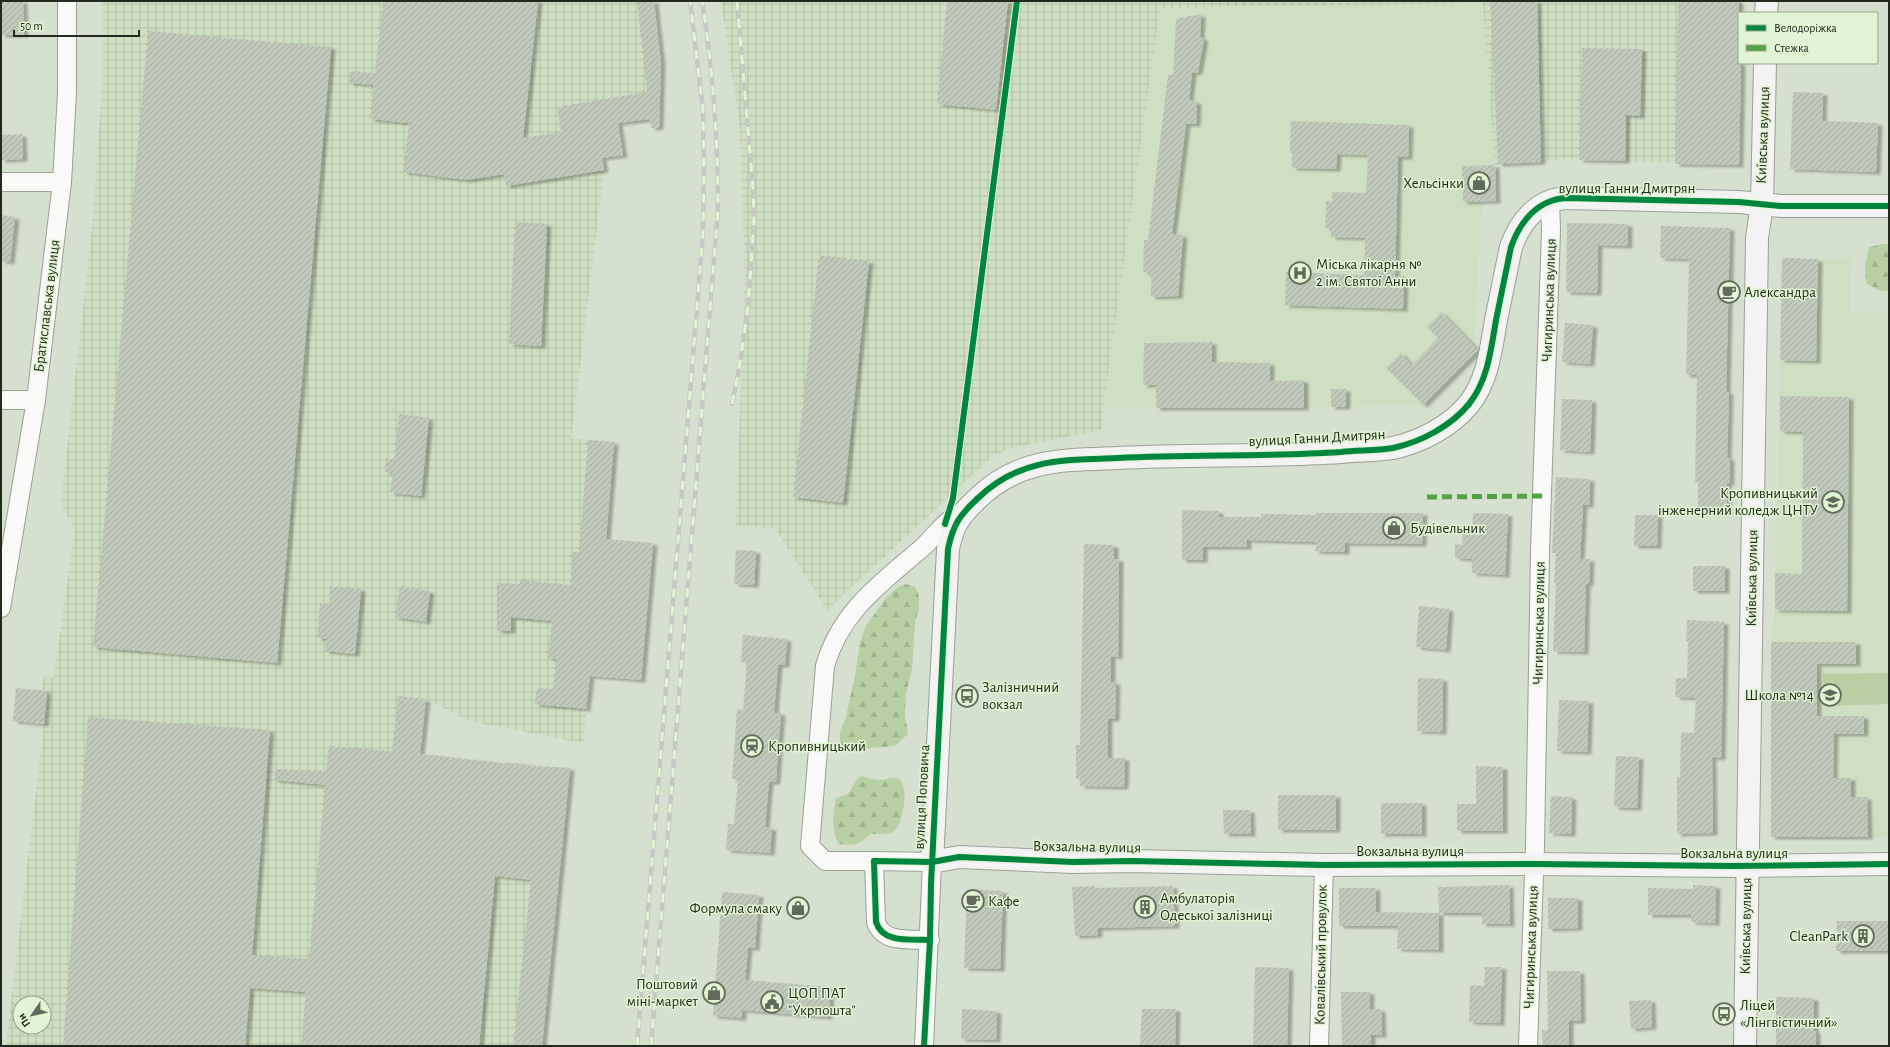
<svg xmlns="http://www.w3.org/2000/svg" width="1890" height="1047" viewBox="0 0 1890 1047" font-family="'Alegreya Sans',sans-serif">
  <defs>
    <pattern id="industrial-grid" width="8" height="8" patternUnits="userSpaceOnUse"><rect width="8" height="8" fill="#cfe0c2"/><path d="M0 4h8M4 0v8" fill="none" stroke="#b1c0a6"/></pattern>
    <pattern id="forest-firs" width="22" height="20" patternUnits="userSpaceOnUse"><rect width="22" height="20" fill="#b7d0a2"/><path d="M5 1l3.5 6h-7zM16 11l3.5 6h-7z" fill="#9db38b"/></pattern>
    <pattern id="building-hatch" width="6" height="6" patternUnits="userSpaceOnUse"><rect width="6" height="6" fill="#c1c9bb"/><path d="M-1 1l2-2M0 6l6-6M5 7l2-2" fill="none" stroke="#a6ada0"/></pattern>
    <filter id="shadow"><feDropShadow dx="4.5" dy="2.5" stdDeviation="1" flood-color="#0004"/></filter>
  </defs>
  <rect width="100%" height="100%" fill="#d6e0ce"/>
  <g fill="#cfe0c2">
    <polygon points="1484,3 1495,165 1462,166 1463,201 1482,201 1474,345 1479,350 1423,405 1313,408 1103,408 1160,8"/>
    <polygon points="1782,258 1851,258 1850,312 1889,313 1889,837 1771,837 1771,642 1775,610"/>
  </g>
  <g fill="url(#industrial-grid)" fill-rule="evenodd">
    <path d="M 103,1 L 654,1 L 661,63 L 659,118 L 618,123 L 623,155 L 602,159 L 604,170 L 571,438 L 614,442 L 606,539 L 601,538 L 583,743 L 469,721 L 426,699 L 420,754 L 570,768 L 542,1046 L 6,1046 L 44,724 L 47,691 L 41,690 L 44,676 L 54,677 L 75,529 L 61,504 L 92,229 L 103,75 ZM 20,1003 L 44,1003 L 44,1027 L 20,1027 Z"/>
    <polygon points="721,1 1742,1 1742,13 1739,13 1739,63 1741,63 1739,165 1566,159 1495,165 1483,3 1160,8 1103,408 1102,430 1011,448 994,455 827,610 775,528 736,526 745,276 740,128"/>
  </g>
  <g fill="url(#forest-firs)">
    <polygon points="1884,244 1889,244 1889,291 1878,290 1866,283 1865,267 1869,247"/>
    <polygon points="906,584 915,587 919,596 919,608 915,622 912,670 906,693 905,716 908,734 895,746 860,749 843,747 840,741 840,731 845,721 855,676 860,643 866,626 886,598 898,587"/>
    <path d="M 862,776 C 868,778 874,780 880,780 C 886,780 893,776 899,779 C 909,785 904,824 894,831 C 888,835 878,834 870,834 C 859,846 853,845 838,844 C 831,828 833,814 836,798 L 848,794 L 858,778 Z"/>
  </g>
  <polygon fill="#b7d0a2" points="1888,673 1889,704 1824,706 1823,674"/>
  <g fill="url(#building-hatch)" filter="url(#shadow)">
    <polygon points="23,1 24,35 1,35 1,2"/>
    <polygon points="383,1 538,1 523,138 561,132 557,107 647,92 637,1 654,1 661,63 659,127 651,128 650,119 618,123 623,155 602,158 604,170 506,186 504,174 467,180 403,172 409,123 370,119 374,85 349,83 350,71 375,73"/>
    <polygon points="947,1 1008,1 996,110 937,104"/>
    <polygon points="1490,1 1537,1 1541,162 1498,164"/>
    <polygon points="1678,1 1739,1 1739,63 1741,63 1739,165 1675,164"/>
    <polygon points="1201,14 1200,37 1204,39 1198,72 1192,73 1189,100 1197,102 1196,124 1186,124 1172,234 1183,235 1178,296 1151,297 1151,274 1143,272 1144,240 1148,240 1168,75 1173,75 1176,19"/>
    <polygon points="148,31 331,47 277,663 93,647"/>
    <polygon points="1582,48 1642,49 1640,116 1626,115 1625,161 1579,160"/>
    <polygon points="1793,92 1823,93 1822,121 1878,123 1876,172 1790,169"/>
    <polygon points="1291,121 1409,125 1408,157 1398,157 1395,276 1404,276 1403,309 1285,305 1286,272 1364,275 1365,238 1331,237 1331,228 1325,228 1326,201 1332,202 1332,192 1366,193 1368,155 1337,154 1336,169 1292,168 1292,153 1290,153"/>
    <polygon points="22,134 23,159 1,160 1,135"/>
    <polygon points="1495,165 1496,201 1463,202 1462,166"/>
    <polygon points="1,215 15,217 10,262 1,261"/>
    <polygon points="515,222 547,224 541,346 509,344"/>
    <polygon points="1567,223 1628,224 1628,246 1598,245 1597,293 1566,292"/>
    <polygon points="1661,226 1730,228 1726,392 1729,392 1727,458 1730,458 1730,483 1727,483 1727,513 1698,512 1698,483 1695,482 1697,375 1686,375 1689,259 1660,258"/>
    <polygon points="819,255 869,261 843,503 793,497"/>
    <polygon points="1782,258 1818,259 1816,361 1780,360"/>
    <polygon points="1441,312 1478,350 1423,405 1386,368 1402,352 1402,355 1412,365 1438,338 1427,327"/>
    <polygon points="1565,323 1593,325 1590,364 1562,362"/>
    <polygon points="1212,342 1212,362 1270,363 1270,381 1304,380 1304,408 1156,408 1156,385 1143,385 1144,343"/>
    <rect x="1331" y="389" width="15" height="18"/>
    <polygon points="1780,396 1849,397 1847,611 1775,610 1775,573 1802,574 1803,432 1780,431"/>
    <polygon points="1562,399 1592,400 1590,452 1560,450"/>
    <polygon points="399,414 429,418 421,496 390,493 393,473 385,472 386,458 394,459"/>
    <polygon points="588,440 614,442 606,539 653,543 641,680 590,676 586,709 535,704 537,688 553,689 556,659 548,658 552,621 511,617 511,631 497,631 497,583 520,584 520,580 570,585 573,552 579,552"/>
    <polygon points="1556,477 1590,479 1589,505 1583,505 1580,559 1590,559 1589,584 1586,584 1584,652 1553,651 1556,583 1554,583 1556,553 1552,553"/>
    <polygon points="1182,510 1219,511 1219,517 1261,517 1261,514 1316,515 1316,513 1423,513 1422,544 1345,543 1345,552 1315,551 1316,542 1247,540 1247,547 1203,547 1203,560 1182,560"/>
    <polygon points="1473,513 1508,514 1505,575 1472,573 1472,559 1455,558 1455,544 1462,545 1463,527 1472,528"/>
    <polygon points="1635,515 1658,515 1657,546 1634,546"/>
    <polygon points="1084,544 1114,545 1114,559 1119,559 1118,657 1111,656 1111,682 1116,682 1115,719 1108,719 1108,758 1125,758 1124,787 1080,786 1080,779 1076,779 1076,745 1080,745"/>
    <polygon points="736,550 756,551 754,585 734,584"/>
    <rect x="1693" y="566" width="32" height="25"/>
    <polygon points="330,586 361,589 355,654 325,651 326,639 317,638 320,603 329,604"/>
    <polygon points="400,586 430,591 426,622 395,617"/>
    <polygon points="1419,606 1449,609 1446,650 1416,647"/>
    <polygon points="1687,620 1724,622 1721,758 1712,757 1713,833 1677,834 1677,777 1680,777 1681,732 1694,733 1696,698 1675,697 1676,678 1687,678 1688,641 1686,641"/>
    <polygon points="743,635 787,639 785,665 778,665 774,713 781,713 778,751 776,782 769,782 765,827 772,828 770,853 726,850 728,824 734,824 738,779 732,779 737,709 743,710 747,662 741,662"/>
    <polygon points="1771,642 1856,642 1856,664 1817,664 1817,716 1864,716 1864,734 1834,734 1833,778 1851,778 1851,797 1867,797 1868,837 1771,837"/>
    <polygon points="1418,678 1443,679 1442,732 1417,731"/>
    <polygon points="16,688 47,691 44,724 13,721"/>
    <polygon points="398,696 426,699 420,754 519,765 570,768 542,1046 513,1046 531,880 495,876 479,1046 301,1046 306,992 250,988 245,1046 63,1046 88,717 270,730 252,955 309,959 325,785 274,780 275,769 326,771 329,746 392,751"/>
    <polygon points="1559,700 1589,701 1587,752 1557,751"/>
    <polygon points="1616,756 1639,757 1637,808 1614,807"/>
    <polygon points="1476,766 1503,767 1503,831 1457,831 1457,804 1476,804"/>
    <rect x="1278" y="795" width="58" height="35"/>
    <polygon points="1551,796 1572,797 1571,834 1549,833"/>
    <rect x="1381" y="803" width="41" height="31"/>
    <polygon points="1223,810 1250,810 1251,834 1224,834"/>
    <polygon points="1509,885 1510,924 1482,924 1482,913 1439,913 1438,887"/>
    <polygon points="1693,885 1716,886 1715,923 1691,922 1691,915 1648,915 1648,888 1693,889"/>
    <polygon points="1095,886 1095,888 1173,886 1175,926 1098,928 1098,935 1075,936 1072,887"/>
    <polygon points="1339,888 1376,888 1376,912 1439,913 1439,950 1397,949 1398,926 1339,926"/>
    <polygon points="967,889 1003,891 1000,969 964,968"/>
    <polygon points="722,892 759,895 755,948 748,948 745,980 831,987 828,1017 742,1010 742,1018 713,1016"/>
    <polygon points="1548,898 1578,898 1578,928 1548,929"/>
    <polygon points="1837,921 1889,921 1889,951 1836,951"/>
    <polygon points="1255,967 1289,968 1287,1046 1253,1046"/>
    <polygon points="1485,967 1502,967 1500,1023 1469,1022 1470,985 1484,986"/>
    <polygon points="1547,971 1580,971 1581,1021 1569,1021 1569,1046 1543,1046 1542,1030 1548,1030"/>
    <polygon points="1341,992 1370,992 1370,1009 1381,1009 1382,1035 1371,1035 1371,1046 1342,1046"/>
    <polygon points="1776,997 1814,998 1814,1031 1816,1031 1816,1046 1776,1046"/>
    <polygon points="1651,1000 1652,1027 1631,1029 1629,1001"/>
    <polygon points="962,1009 997,1011 996,1040 961,1039"/>
    <polygon points="1142,1009 1176,1009 1175,1046 1140,1046"/>
  </g>
  <g fill="none" stroke-linecap="round" stroke-linejoin="round">
    <g stroke="#99a093" stroke-width="20">
      <g id="street">
        <polyline points="1,182 62,182"/>
        <polyline points="1,400 36,400"/>
        <polyline points="1,608 36,400 62,182 67,93 67,1"/>
        <path d="M 874,861 L 825,861 L 810,846 L 825,666 C 841,610 882,583 923,547 C 931,540 937,531 945,524 C 950,519 956,516 962,512"/>
        <path d="M 924,1046 L 932,862 L 874,861 L 876,922 C 883,944 911,939 930,940"/>
        <polyline points="1319,1046 1324,865"/>
        <polyline points="1528,1046 1535,846 1540,551 1551,230 1550,201"/>
      </g>
    </g>
    <g stroke="#99a093" stroke-width="24">
      <g id="secondary">
        <polyline points="1766,13 1767,1"/>
        <path d="M 1889,206 L 1781,206 L 1739,202 L 1566,198 C 1537,200 1520,222 1511,247 C 1506,271 1501,296 1496,320 C 1491,349 1488,380 1469,404 C 1451,426 1421,442 1393,448 C 1376,451 1358,450 1341,452 C 1267,457 1193,454 1118,458 C 1064,460 1019,458 977,499 C 959,516 953,525 948,549 L 932,862 L 959,857 L 1073,862 L 1132,861 L 1324,865 L 1534,864 L 1732,866 L 1889,864"/>
        <polyline points="1745,1046 1757,238 1762,205 1765,63"/>
      </g>
    </g>
    <use href="#street" stroke="#f9faf8" stroke-width="18"/>
    <use href="#secondary" stroke="#f3f3f3" stroke-width="22"/>
    <g stroke="#c6c8c4" stroke-width="4.5">
      <g id="rail">
        <polyline points="732,404 739,369 748,307 754,221 753,188 737,1"/>
        <polyline points="637,1046 703,233 704,172 703,110 690,1"/>
        <path d="M 651,1046 L 718,209 C 718,139 713,70 702,1"/>
      </g>
    </g>
    <use href="#rail" stroke="#e2f5d3" stroke-width="3" stroke-dasharray="9" stroke-linecap="butt"/>
    <polyline stroke="#50a341" stroke-width="5" stroke-dasharray="10 5" stroke-linecap="butt" points="1427,497 1542,496"/>
    <g stroke="#e2f5d3" stroke-width="8">
      <g id="cycleway">
        <polyline points="945,524 953,498 1017,1"/>
        <path d="M 930,940 C 911,939 883,944 876,922 L 874,861 L 932,862 L 959,857 L 1073,862 L 1132,861 L 1324,865 L 1534,864 L 1732,866 L 1889,864"/>
        <path d="M 924,1046 L 930,940 L 931,884 L 948,549 C 953,525 959,516 977,499 C 1019,458 1064,460 1118,458 C 1193,454 1267,457 1341,452 C 1358,450 1376,451 1393,448 C 1421,442 1451,426 1469,404 C 1488,380 1491,349 1496,320 C 1501,296 1506,271 1511,247 C 1520,222 1537,200 1566,198 L 1739,202 L 1781,206 L 1889,206"/>
      </g>
    </g>
    <use href="#cycleway" stroke="#00873e" stroke-width="6"/>
  </g>
  <defs>
    <g id="shop-ring" transform="scale(1.15)"><circle r="9.5" fill="#e2f5d3" stroke="#61695b" stroke-width="1.5"/><path d="M-5-2.5h2.3a2.7 3.5 0 0 1 5.4 0H5L5.5 6h-11ZM-1.5-2.5h3a1.5 2.3 0 0 0-3 0Z" fill="#61695b"/></g>
    <g id="hospital-ring" transform="scale(1.15)"><circle r="9.5" fill="#e2f5d3" stroke="#61695b" stroke-width="1.5"/><path d="M-5-5h3v3.5h4V-5h3V5h-3V1.5h-4V5h-3Z" fill="#61695b"/></g>
    <g id="cafe-ring" transform="scale(1.15)"><circle r="9.5" fill="#e2f5d3" stroke="#61695b" stroke-width="1.5"/><path d="M-5.5-4.5H6V0H3Q3 3.5 0 3.5H-2.5Q-5.5 3.5-5.5 0ZM3-3.2v2h1.7v-2ZM-6 4.5H4V6H-6Z" fill="#61695b"/></g>
    <g id="university-ring" transform="scale(1.15)"><circle r="9.5" fill="#e2f5d3" stroke="#61695b" stroke-width="1.5"/><path d="M0-5L7-2L0 1L-7-2ZM-4 1L0 2.5L4 1V4Q0 6-4 4Z" fill="#61695b"/></g>
    <g id="school-ring" transform="scale(1.15)"><circle r="9.5" fill="#e2f5d3" stroke="#61695b" stroke-width="1.5"/><path d="M0-5L7-2L0 1L-7-2ZM-4 1L0 2.5L4 1V4Q0 6-4 4Z" fill="#61695b"/></g>
    <g id="bus-ring" transform="scale(1.15)"><circle r="9.5" fill="#e2f5d3" stroke="#61695b" stroke-width="1.5"/><path d="M-5-6H5V4H4V6H2V4H-2V6H-4V4H-5ZM-3.5-4V0h7V-4ZM-3.5 1.2v1.5H-2V1.2ZM2 1.2v1.5H3.5V1.2Z" fill="#61695b"/></g>
    <g id="station-ring" transform="scale(1.15)"><circle r="9.5" fill="#e2f5d3" stroke="#61695b" stroke-width="1.5"/><path d="M-3-6H3Q5-6 5-4V2Q5 4 3 4L4.5 6H3L1.5 4h-3L-3 6H-4.5L-3 4Q-5 4-5 2V-4Q-5-6-3-6ZM-3.5-4v3h7v-3ZM-3.5 1v1.5H-2V1ZM2 1v1.5H3.5V1Z" fill="#61695b"/></g>
    <g id="building-ring" transform="scale(1.15)"><circle r="9.5" fill="#e2f5d3" stroke="#61695b" stroke-width="1.5"/><path d="M-4-6H4V6H1V3H-1V6H-4ZM-2.5-4.3h1.7v1.8h-1.7ZM.8-4.3h1.7v1.8H.8ZM-2.5-1h1.7V.8h-1.7ZM.8-1h1.7V.8H.8Z" fill="#61695b"/></g>
    <g id="civic-ring" transform="scale(1.15)"><circle r="9.5" fill="#e2f5d3" stroke="#61695b" stroke-width="1.5"/><path d="M-.6-6.5H3V-4.5H.6V-3L4-1V1h2V6H-6V1h2V-1L-.6-3ZM-1.2 2.5V6h2.4V2.5Z" fill="#61695b"/></g>
  </defs>
  <g fill-rule="evenodd">
    <use href="#shop-ring" x="1479" y="183"/>
    <use href="#hospital-ring" x="1300" y="273"/>
    <use href="#cafe-ring" x="1729" y="292"/>
    <use href="#university-ring" x="1833" y="502"/>
    <use href="#shop-ring" x="1394" y="528"/>
    <use href="#school-ring" x="1830" y="695"/>
    <use href="#bus-ring" x="967" y="696"/>
    <use href="#station-ring" x="752" y="746"/>
    <use href="#cafe-ring" x="973" y="901"/>
    <use href="#building-ring" x="1145" y="907"/>
    <use href="#shop-ring" x="798" y="908"/>
    <use href="#building-ring" x="1863" y="936"/>
    <use href="#shop-ring" x="714" y="993"/>
    <use href="#civic-ring" x="772" y="1002"/>
    <use href="#bus-ring" x="1724" y="1014"/>
  </g>
  <g text-anchor="middle" dominant-baseline="central" stroke-width="3" stroke-linejoin="round" paint-order="stroke">
    <g font-size="15" fill="#22291d" stroke="#e2f5d3">
      <text transform="translate(1763 135) rotate(-88)">Київська вулиця</text>
      <text x="1627" y="188">вулиця Ганни Дмитрян</text>
      <text transform="translate(1549 300) rotate(-88)">Чигиринська вулиця</text>
      <text transform="translate(47 306) rotate(-83)">Братиславська вулиця</text>
      <text transform="translate(1317 438) rotate(-3)">вулиця Ганни Дмитрян</text>
      <text transform="translate(1752 578) rotate(-89)">Київська вулиця</text>
      <text transform="translate(1539 623) rotate(-89)">Чигиринська вулиця</text>
      <text transform="translate(922 797) rotate(-87)">вулиця Поповича</text>
      <text transform="translate(1087 847) rotate(1)">Вокзальна вулиця</text>
      <text x="1410" y="851">Вокзальна вулиця</text>
      <text x="1734" y="853">Вокзальна вулиця</text>
      <text transform="translate(1746 926) rotate(-89)">Київська вулиця</text>
      <text transform="translate(1531 947) rotate(-88)">Чигиринська вулиця</text>
      <text transform="translate(1321 955) rotate(-89)">Ковалівський провулок</text>
    </g>
    <g font-size="15" fill="#22291d" stroke="#e2f5d3" text-anchor="start">
      <text x="1464" y="183" text-anchor="end">Хельсінки</text>
      <text x="1316" y="264">Міська лікарня №<tspan x="1316" dy="17">2 ім. Святої Анни</tspan></text>
      <text x="1744" y="292">Александра</text>
      <text x="1818" y="493" text-anchor="end">Кропивницький<tspan x="1818" dy="17">інженерний коледж ЦНТУ</tspan></text>
      <text x="1410" y="528">Будівельник</text>
      <text x="982" y="687">Залізничний<tspan x="982" dy="17">вокзал</tspan></text>
      <text x="1814" y="695" text-anchor="end">Школа №14</text>
      <text x="768" y="746">Кропивницький</text>
      <text x="1160" y="898">Амбулаторія<tspan x="1160" dy="17">Одеської залізниці</tspan></text>
      <text x="988" y="901">Кафе</text>
      <text x="782" y="908" text-anchor="end">Формула смаку</text>
      <text x="1848" y="936" text-anchor="end">CleanPark</text>
      <text x="698" y="984" text-anchor="end">Поштовий<tspan x="698" dy="17">міні-маркет</tspan></text>
      <text x="788" y="993">ЦОП ПАТ<tspan x="788" dy="17">"Укрпошта"</tspan></text>
      <text x="1740" y="1005">Ліцей<tspan x="1740" dy="17">«Лінгвістичний»</tspan></text>
    </g>
  </g>
  <rect width="1890" height="1047" fill="none" stroke="#22291d" stroke-width="4"/>
  <rect x="1738" y="12" width="140" height="52" fill="#e2f5d3" stroke="#95a38a"/>
  <rect x="1746" y="25" width="20" height="6" fill="#00873e" stroke="#95a38a"/>
  <text x="1774" y="32" font-size="12" fill="#22291d">Велодоріжка</text>
  <rect x="1746" y="45" width="20" height="6" fill="#50a341" stroke="#95a38a"/>
  <text x="1774" y="52" font-size="12" fill="#22291d">Стежка</text>
  <g transform="translate(32 1015) rotate(236)"><circle r="19" fill="#e2f5d3" stroke="#95a38a"/>
  <path d="M0-3L7 15L0 10L-7 15Z" fill="#61695b"/>
  <text y="-6" font-size="11" font-weight="bold" text-anchor="middle" fill="#22291d">Пн</text>
  </g>
  <path d="M14 30v6h125v-6" fill="none" stroke="#22291d" stroke-width="2"/>
  <text x="20" y="30" font-size="12" fill="#22291d" stroke="#e2f5d3" stroke-width="3" paint-order="stroke">50 m</text>
</svg>
